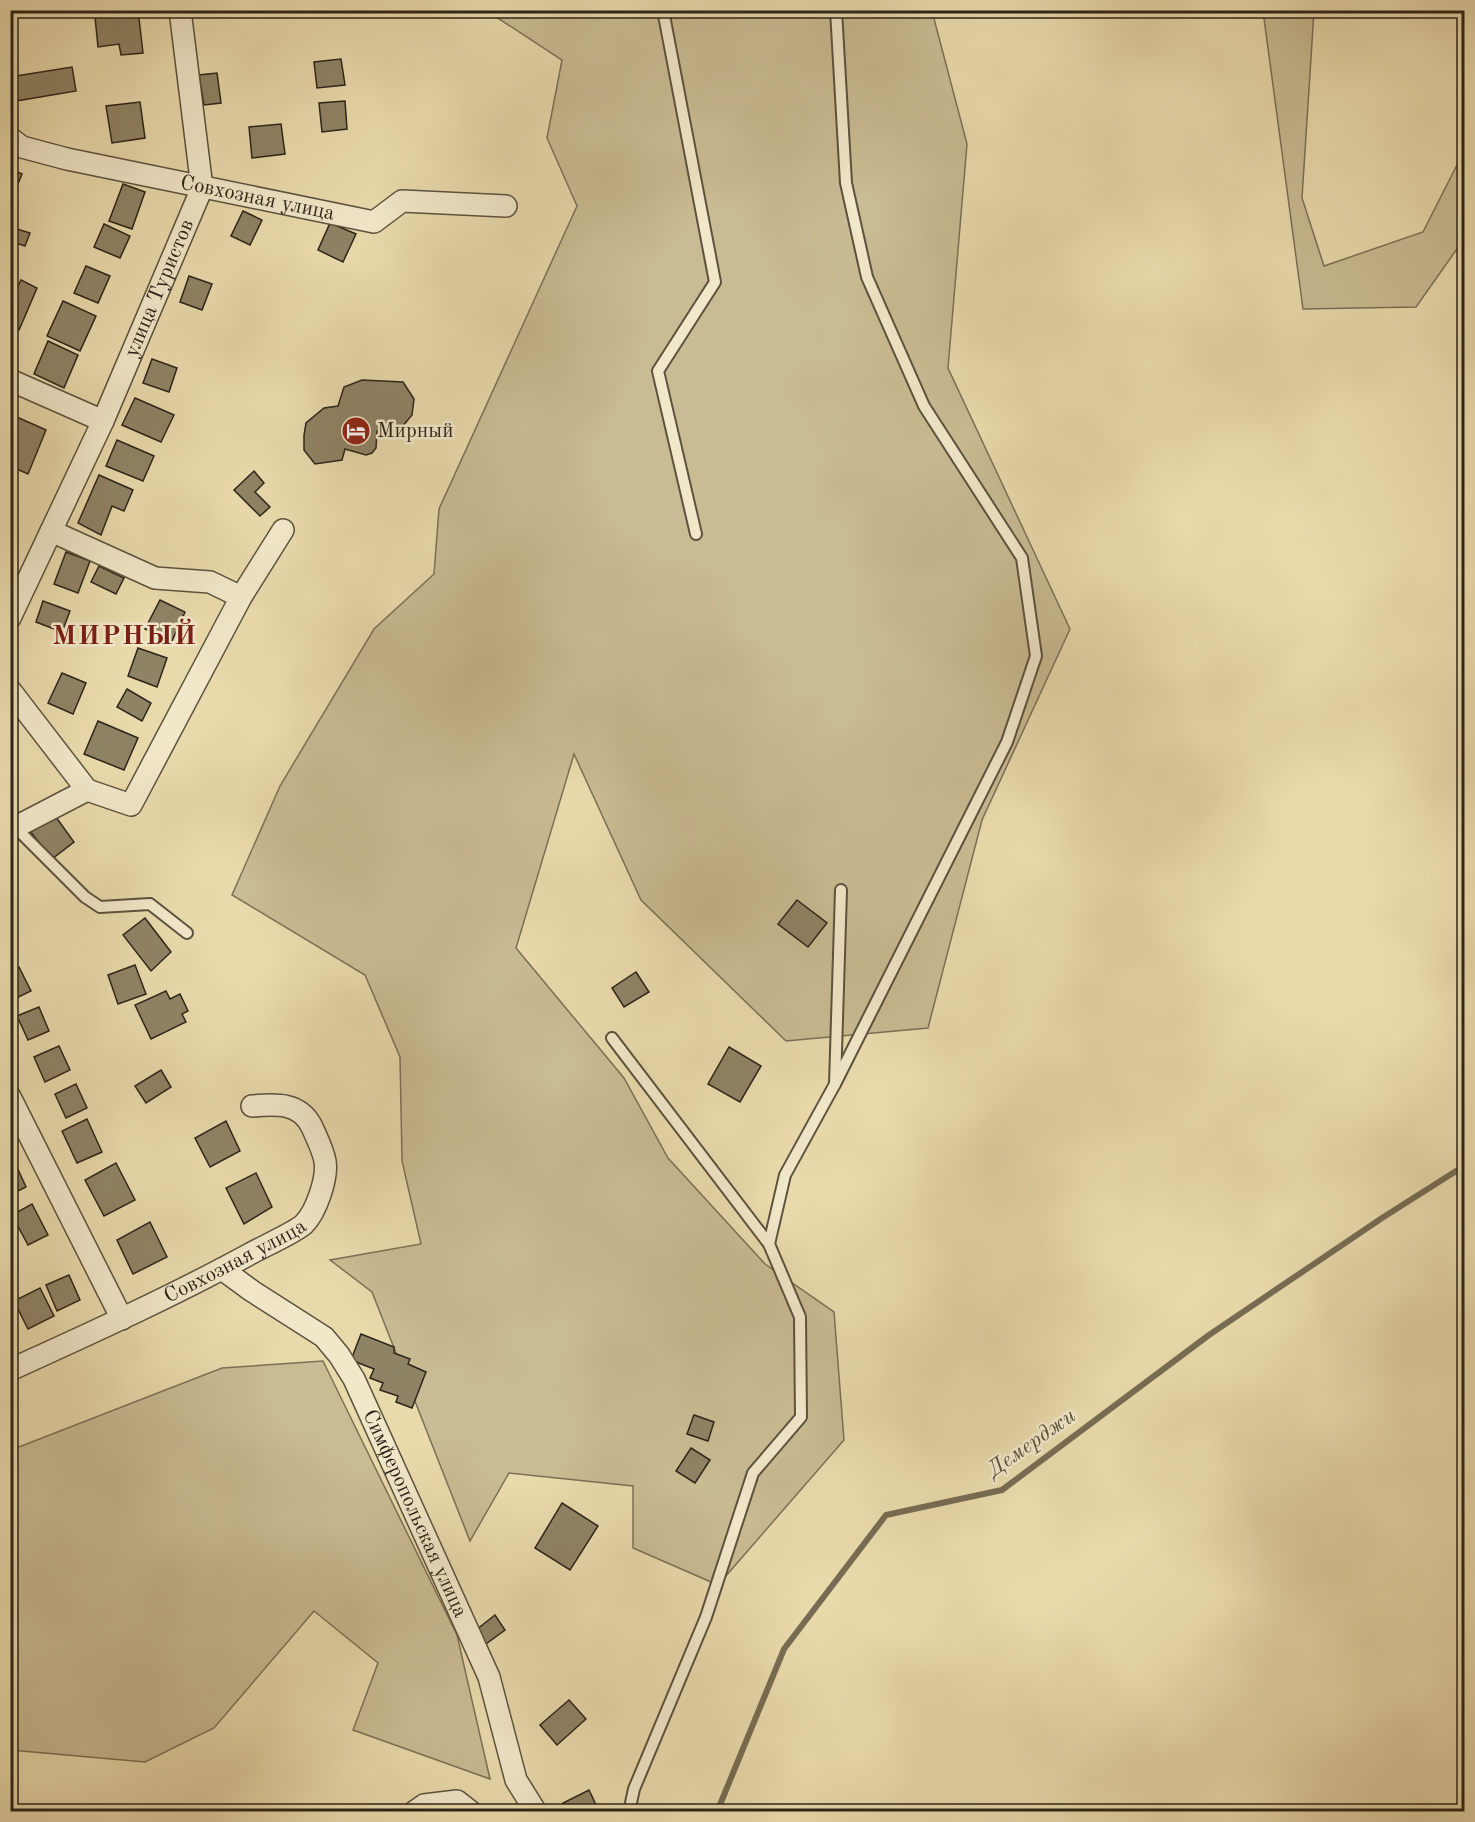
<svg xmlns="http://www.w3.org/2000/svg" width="1475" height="1822" viewBox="0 0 1475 1822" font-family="'Old Standard TT',serif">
  <rect width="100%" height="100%" fill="#e9daac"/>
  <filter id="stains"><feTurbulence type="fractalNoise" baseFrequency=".00333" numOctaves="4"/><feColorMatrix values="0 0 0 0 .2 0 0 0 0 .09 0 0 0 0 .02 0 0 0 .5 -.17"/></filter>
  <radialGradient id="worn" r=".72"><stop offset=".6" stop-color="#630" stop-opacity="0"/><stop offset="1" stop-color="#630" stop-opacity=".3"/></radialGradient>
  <g fill="#c9bb93" stroke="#7b7056" stroke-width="1.5">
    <polygon points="487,11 932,11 967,144 948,368 1070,629 982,820 928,1028 786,1041 641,900 574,754 516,948 624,1078 668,1158 765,1264 834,1312 844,1440 718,1585 633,1548 633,1486 509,1473 470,1541 372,1292 330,1260 421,1244 402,1161 400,1057 365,975 232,895 280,786 374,629 434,574 439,509 577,206 547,138 562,60"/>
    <polygon points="1263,11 1314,11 1302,198 1324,266 1423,232 1464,151 1464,239 1416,307 1303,309"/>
    <polygon points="323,1361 457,1635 490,1779 353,1730 378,1663 314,1611 214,1728 145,1762 11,1750 11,1450 222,1368"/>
  </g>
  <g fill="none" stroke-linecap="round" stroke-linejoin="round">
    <polyline stroke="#776c53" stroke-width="6" points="717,1812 784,1649 886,1515 1002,1490 1209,1335 1382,1218 1464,1166"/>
  </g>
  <g fill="#8f8365" stroke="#2d2419" stroke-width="1.5">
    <polygon points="124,10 138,10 143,53 121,55 119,44 98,47 95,17 124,13"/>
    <polygon points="341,59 345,85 317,88 314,62"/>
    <polygon points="72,67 76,91 10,102 10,77"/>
    <polygon points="217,73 221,103 204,105 199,75"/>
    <polygon points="345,101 347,129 322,132 319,103"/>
    <polygon points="140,102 145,138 112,143 106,106"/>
    <polygon points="281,124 285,154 252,158 249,127"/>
    <polygon points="10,169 22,174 10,204"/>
    <polygon points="123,184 145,192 132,229 109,221"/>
    <polygon points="243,211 262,220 250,245 231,236"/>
    <polygon points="330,223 356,234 343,262 318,250"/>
    <polygon points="104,224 130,236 120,258 94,247"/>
    <polygon points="10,227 30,233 25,246 10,241"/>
    <polygon points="86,266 110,276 98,303 74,293"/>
    <polygon points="189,276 212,284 202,310 180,302"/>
    <polygon points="21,280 37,288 19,330 10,327 10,304"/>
    <polygon points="63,301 96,316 80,351 47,336"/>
    <polygon points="48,341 78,355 64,388 34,374"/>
    <polygon points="152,359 177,368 169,392 143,383"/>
    <polygon points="362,380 403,382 414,399 412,415 401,428 393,431 377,431 376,448 372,453 366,455 345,449 342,460 315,464 304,450 304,435 306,423 324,408 338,406 344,387"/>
    <polygon points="135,398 174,415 161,442 122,425"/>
    <polygon points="10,414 46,430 28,474 10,466"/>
    <polygon points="117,440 154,456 143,481 106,466"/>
    <polygon points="254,471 264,483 255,492 270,507 260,516 234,490"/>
    <polygon points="10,472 17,475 10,491"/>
    <polygon points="99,475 133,490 124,511 112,506 101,535 78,523"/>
    <polygon points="66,552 90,561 78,593 54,584"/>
    <polygon points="99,566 124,578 116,594 91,582"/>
    <polygon points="160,600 185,612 172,641 145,629"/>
    <polygon points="43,601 70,611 62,632 36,622"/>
    <polygon points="138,648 167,658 157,687 128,676"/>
    <polygon points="62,673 86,683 73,714 48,703"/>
    <polygon points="127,689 151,703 142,721 117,707"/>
    <polygon points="98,721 138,738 124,770 84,754"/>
    <polygon points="53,813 74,842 52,859 30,831"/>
    <polygon points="797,900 827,923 808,947 778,924"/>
    <polygon points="145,918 171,952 151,971 123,935"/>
    <polygon points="135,965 146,994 118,1004 108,975"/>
    <polygon points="19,967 31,991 10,1001 10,971"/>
    <polygon points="636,972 649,992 624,1007 612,988"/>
    <polygon points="166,991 170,999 180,994 188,1011 182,1014 186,1022 151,1039 135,1005"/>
    <polygon points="39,1007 49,1031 28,1040 17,1016"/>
    <polygon points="59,1046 70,1070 45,1082 34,1057"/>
    <polygon points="729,1047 761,1066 740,1102 708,1084"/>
    <polygon points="161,1070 171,1087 146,1103 135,1086"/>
    <polygon points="76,1084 87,1108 66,1118 55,1094"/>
    <polygon points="87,1119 102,1152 77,1163 62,1131"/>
    <polygon points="226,1121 240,1151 210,1167 195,1138"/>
    <polygon points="116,1163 135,1200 104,1216 85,1180"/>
    <polygon points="16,1165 26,1187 10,1195 10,1168"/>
    <polygon points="256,1173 272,1207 244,1224 226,1188"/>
    <polygon points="32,1204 48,1235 28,1245 12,1215"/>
    <polygon points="150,1222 167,1257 133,1274 117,1240"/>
    <polygon points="69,1275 80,1300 57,1311 46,1285"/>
    <polygon points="40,1288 54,1316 28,1329 14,1301"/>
    <polygon points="361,1334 394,1347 394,1353 410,1359 408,1364 426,1372 412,1408 396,1402 398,1396 380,1390 383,1383 370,1378 374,1369 351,1360"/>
    <polygon points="694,1415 714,1422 708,1441 687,1434"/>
    <polygon points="691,1448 710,1460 695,1483 676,1471"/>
    <polygon points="562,1503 598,1526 570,1570 535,1548"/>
    <polygon points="495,1615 505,1630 486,1644 476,1630"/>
    <polygon points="569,1700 586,1719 557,1745 540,1725"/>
    <polygon points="589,1790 599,1811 568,1812 563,1803"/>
  </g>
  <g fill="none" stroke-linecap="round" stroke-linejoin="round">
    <g stroke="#5c523e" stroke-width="14">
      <g id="service">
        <polyline points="663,10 715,282 658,371 696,534"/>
        <polyline points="16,828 85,897 100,907 150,904 187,933"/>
        <polyline points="612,1038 769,1244 800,1317 801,1417 753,1473 706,1617 634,1789 629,1812"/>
        <polyline points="835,1084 1007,742 1036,656 1022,558 924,406 867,277 846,183 836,10"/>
        <polyline points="769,1244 785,1175 835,1084 841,890"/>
      </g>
    </g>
    <g stroke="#5c523e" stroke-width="24">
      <g id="minor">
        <path id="s1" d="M 10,138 L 22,147 L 67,159 L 374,222 L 402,201 L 506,206"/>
        <polyline points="10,380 103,421"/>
        <polyline points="51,531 155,578 210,582 241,597"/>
        <path id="s2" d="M 10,618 L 103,421 L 202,188 L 180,10"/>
        <polyline points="10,690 87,790 10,830"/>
        <polyline points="87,790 131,805 241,597 283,530"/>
        <polyline points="10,1097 122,1319"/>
        <path id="s3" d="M 222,1269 L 252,1291 L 324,1337 L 339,1355 L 354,1379 L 489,1677 L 516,1780 L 536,1812"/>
        <path id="s4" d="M 10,1370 C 91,1333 171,1297 248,1255 C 260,1248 296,1232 304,1224 C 316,1212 328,1178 325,1161 C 323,1150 316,1136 312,1127 C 300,1102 276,1104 252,1106"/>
        <polyline points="414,1812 424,1805 457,1801 471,1812"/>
      </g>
    </g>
    <use href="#service" stroke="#f1e7c9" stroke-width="10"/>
    <use href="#minor" stroke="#f1e7c9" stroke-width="21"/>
  </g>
  <defs>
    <g id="hotel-disc" transform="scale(1.5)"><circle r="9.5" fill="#8f2418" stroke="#f1e7c9"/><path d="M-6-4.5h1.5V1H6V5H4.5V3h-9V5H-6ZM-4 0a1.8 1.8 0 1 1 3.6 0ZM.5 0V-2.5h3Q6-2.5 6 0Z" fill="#fff"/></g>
  </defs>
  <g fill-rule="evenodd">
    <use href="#hotel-disc" x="356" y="431"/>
  </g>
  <g text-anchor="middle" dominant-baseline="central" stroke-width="5" stroke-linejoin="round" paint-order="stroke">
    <g font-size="21" fill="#2d2419" stroke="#f1e7c9">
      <text stroke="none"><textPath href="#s1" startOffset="256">Совхозная улица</textPath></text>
      <text stroke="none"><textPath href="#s2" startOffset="362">улица Туристов</textPath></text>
      <text stroke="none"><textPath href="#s4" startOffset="250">Совхозная улица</textPath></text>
      <text stroke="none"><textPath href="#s3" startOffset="322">Симферопольская улица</textPath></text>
    </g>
    <g font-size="21" fill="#2d2419" stroke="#f1e7c9" text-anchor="start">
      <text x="377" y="431">Мирный</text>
    </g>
    <g font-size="22" font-style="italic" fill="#584e3b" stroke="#f1e7c9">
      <text transform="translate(1032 1443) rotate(-35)">Демерджи</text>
    </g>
    <g font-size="27" font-weight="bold" letter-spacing="1.5" fill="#7a1f14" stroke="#f1e7c9">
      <text x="125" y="636">МИРНЫЙ</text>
    </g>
  </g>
  <rect width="1475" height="1822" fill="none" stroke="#e9daac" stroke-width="36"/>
  <rect x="12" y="12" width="1451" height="1798" fill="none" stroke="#2d2419" stroke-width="3"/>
  <rect x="18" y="18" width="1439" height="1786" fill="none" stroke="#2d2419" stroke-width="1.5"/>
  <rect width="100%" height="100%" filter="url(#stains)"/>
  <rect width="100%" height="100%" fill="url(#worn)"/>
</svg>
